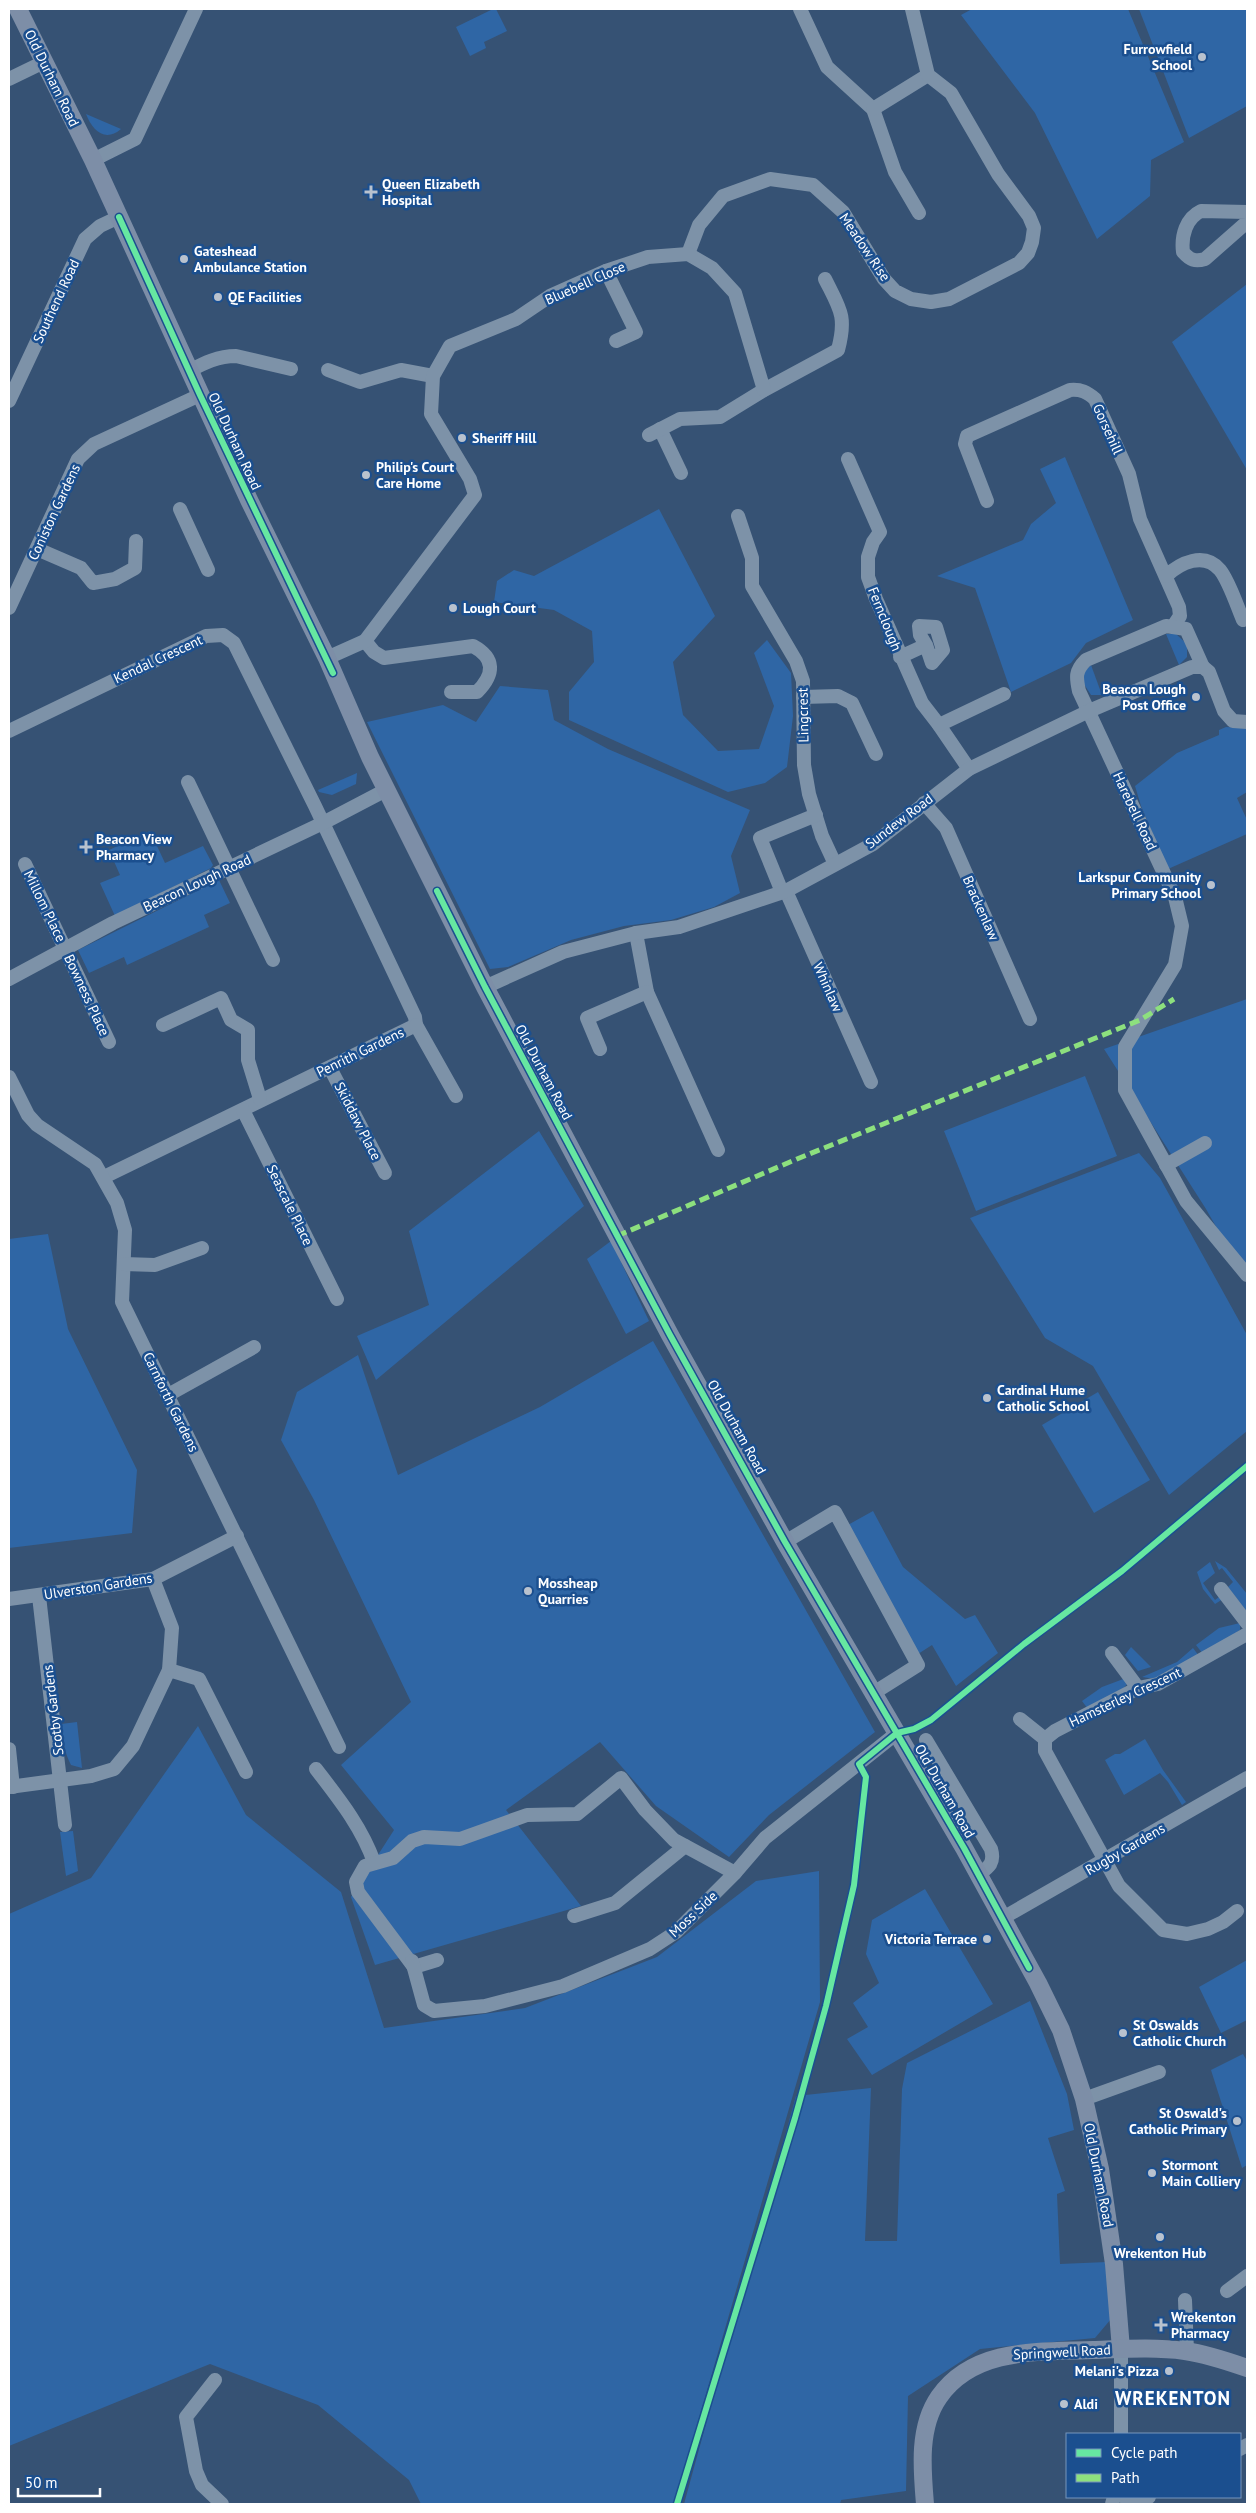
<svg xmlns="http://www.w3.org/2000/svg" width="1256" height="2513" viewBox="0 0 1256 2513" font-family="'PT Sans',sans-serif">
  <rect width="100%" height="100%" fill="#365274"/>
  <g fill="#2f66a5">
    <polygon points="493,9 496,9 507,31 484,42 486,48 470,56 456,27"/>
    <polygon points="972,9 1128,9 1184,142 1151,160 1150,196 1097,239 1035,113 961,15"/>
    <polygon points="1139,9 1247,9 1247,106 1189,138"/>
    <path d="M 86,114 L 121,129 C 105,143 92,130 86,114 Z"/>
    <polygon points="1247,284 1247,470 1172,342"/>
    <polygon points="1065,457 1133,620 1086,643 1071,663 1011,692 975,588 937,576 1023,540 1031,524 1056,503 1040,469"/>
    <polygon points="659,509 715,616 673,662 683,715 718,751 759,749 774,706 754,653 767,640 791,673 793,716 787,767 765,783 728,792 569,720 569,692 594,662 592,631 554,610 494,602 497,581 514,570 534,576"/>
    <polygon points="1166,634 1176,634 1187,644 1187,657 1179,665"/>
    <polygon points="1091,665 1102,695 1091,695 1082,681 1084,672"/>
    <polygon points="500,686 548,690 554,720 608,749 750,810 731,856 740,893 714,907 671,920 624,926 571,940 508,967 490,969 367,722 443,705 476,722"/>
    <polygon points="1226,727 1247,728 1247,792 1237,798 1247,820 1247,834 1168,869 1141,806 1135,786 1177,753 1219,735 1219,730"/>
    <polygon points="357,773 356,784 332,795 319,792 318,790"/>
    <polygon points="150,831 165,863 203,846 213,865 211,868 115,916 100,883 120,875 109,850"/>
    <polygon points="219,880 230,903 204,915 209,927 127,965 124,957 89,973 78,950"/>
    <polygon points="1247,999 1247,1281 1206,1209 1104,1049"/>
    <polygon points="1085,1076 1117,1156 976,1211 944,1131"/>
    <polygon points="539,1131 584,1206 376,1380 357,1336 429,1305 409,1231"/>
    <polygon points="1139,1153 1160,1178 1247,1335 1247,1431 1169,1495 1093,1366 1045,1338 970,1218"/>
    <polygon points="48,1234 68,1329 137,1470 132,1533 9,1548 9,1239"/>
    <polygon points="611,1241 649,1321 626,1334 587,1259"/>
    <polygon points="653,1341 875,1732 769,1815 729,1857 656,1806 600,1742 506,1810 581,1906 375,1965 351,1897 394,1830 341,1765 411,1702 314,1500 281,1440 297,1392 358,1355 398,1475 540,1407"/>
    <polygon points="1098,1392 1150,1480 1094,1513 1042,1425"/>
    <polygon points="873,1511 903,1567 965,1619 975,1615 998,1653 956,1686 932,1645 918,1654 846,1526"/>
    <polygon points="1215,1561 1226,1568 1247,1594 1247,1612 1228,1587 1233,1582 1222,1568 1219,1570"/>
    <polygon points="1210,1562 1215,1573 1203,1583 1215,1600 1219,1597 1223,1599 1215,1604 1203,1589 1197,1572"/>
    <polygon points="1240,1623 1240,1630 1203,1654 1196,1645 1219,1628"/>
    <polygon points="1131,1647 1151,1667 1138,1671 1125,1655"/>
    <polygon points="1193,1648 1199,1656 1156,1679 1142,1677 1177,1662"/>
    <polygon points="1126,1678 1127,1684 1123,1689 1088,1709 1082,1701 1102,1687"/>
    <path d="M 77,1722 L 82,1768 L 71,1765 C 64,1752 63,1739 61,1724 Z"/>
    <polygon points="198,1726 246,1815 341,1892 384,2028 525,2008 657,1957 756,1881 819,1871 820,2002 674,2504 421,2504 409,2480 318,2405 210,2364 9,2446 9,1914 91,1878"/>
    <polygon points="1145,1739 1163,1770 1186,1802 1182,1805 1168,1782 1160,1773 1124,1795 1105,1760 1115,1754 1120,1754"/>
    <polygon points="73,1831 78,1871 66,1876 60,1832"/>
    <polygon points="925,1889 993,2004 872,2075 847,2039 868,2027 853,2003 879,1983 866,1954 872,1920"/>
    <polygon points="1247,1960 1247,2020 1221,2033 1199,1987"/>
    <polygon points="1030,2001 1067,2094 1074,2130 1048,2138 1065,2191 1057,2194 1060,2264 1107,2262 1111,2319 1095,2338 980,2349 908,2396 906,2491 841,2500 840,2504 684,2504 796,2096 871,2088 865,2241 897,2241 902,2089 907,2063"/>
    <polygon points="1243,2054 1247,2061 1247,2165 1242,2168 1211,2070"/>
  </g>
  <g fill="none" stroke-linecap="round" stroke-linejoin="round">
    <g stroke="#7d92a8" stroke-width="14">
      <polyline points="800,9 827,67 873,109 895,172 919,213"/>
      <polyline points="9,79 44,62"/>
      <polyline points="873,109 928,75"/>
      <polyline points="93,160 135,139 196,9"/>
      <path d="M 1247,212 L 1201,211 C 1186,218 1181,236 1183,252 C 1190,260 1195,262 1205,259 L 1247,222"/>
      <polyline points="688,254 699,225 723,196 770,179 813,185 843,212 884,279 895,291 911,299 931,302 949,299 1019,263 1028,253 1032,242 1034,228 1029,216 998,174 951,93 928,75 912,9"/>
      <polyline points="606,271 636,332 616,341"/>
      <polyline points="328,370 360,382 401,370 433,376"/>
      <path d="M 189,371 C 204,363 218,356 236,356 L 291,369"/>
      <polyline points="9,401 85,239 100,226 119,217"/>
      <polyline points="660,429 681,473"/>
      <path d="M 649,435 L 680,419 L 720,417 L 764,390 L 838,350 C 847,316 840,309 825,279"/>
      <polyline points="848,459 880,532 873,542 868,557 868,577 876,599 922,703 939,725 969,769"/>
      <path d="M 987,501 L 965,444 L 967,436 L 1070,390 C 1081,389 1087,392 1095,399 L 1129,474 L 1140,519 L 1179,607 L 1180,616 L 1174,625"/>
      <polyline points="180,509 208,570"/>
      <polyline points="738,516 752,558 752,586 796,661 803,681 804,765 809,794 822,836 835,864"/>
      <polyline points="37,549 81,568 93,583 115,579 135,568 136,541"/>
      <path d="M 1166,576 C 1180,563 1204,551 1220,570 C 1229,581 1237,606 1243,620"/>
      <polyline points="9,608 78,459 94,444 200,395"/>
      <path d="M 365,641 L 374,652 L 384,658 L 473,646 C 495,658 495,674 477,692 L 451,692"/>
      <polyline points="900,657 926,645 932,663 943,650 936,627 919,626 920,635 926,645"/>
      <polyline points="327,658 365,641 475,495 470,479 431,414 433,376 450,346 516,319 550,296 606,271 648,257 688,254 712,268 735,293 764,390"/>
      <path d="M 1203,667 L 1186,629 L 1166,626 L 1086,660 C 1075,671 1076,677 1079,691 L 1175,897 L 1182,926 L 1175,965 L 1125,1047 L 1125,1090 L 1186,1201 L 1247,1275"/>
      <polyline points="803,697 838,696 852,703 876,754"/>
      <polyline points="939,725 1004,694"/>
      <polyline points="9,731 206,636 223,635 234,643 315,806 415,1017 416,1025 104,1177"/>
      <polyline points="188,782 273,960"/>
      <polyline points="924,803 946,828 1030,1019"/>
      <polyline points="25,864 109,1042"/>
      <polyline points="786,891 871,1082"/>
      <polyline points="782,892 760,838 816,815"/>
      <polyline points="636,933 647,992 718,1150"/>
      <polyline points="9,979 113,923 323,823 386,790"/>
      <polyline points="485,987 563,952 636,933 679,927 786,891 873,844 969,769 1089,711 1192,667 1203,667 1209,672 1224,711 1233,721 1247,722"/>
      <polyline points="163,1025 221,998 231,1020 248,1030 248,1060 260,1099"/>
      <polyline points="416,1025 456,1096"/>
      <polyline points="600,1049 587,1018 647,992"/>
      <polyline points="330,1068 385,1173"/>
      <polyline points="9,1077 28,1115 37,1125 95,1164 117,1203 125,1230 122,1302 339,1747"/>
      <polyline points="243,1110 337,1299"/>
      <polyline points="1166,1165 1205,1143"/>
      <polyline points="124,1264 155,1265 202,1248"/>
      <polyline points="168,1395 254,1347"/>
      <polyline points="785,1542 835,1512 918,1665 872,1694"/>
      <polyline points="1221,1589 1247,1623"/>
      <polyline points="39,1596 65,1825"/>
      <polyline points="9,1599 153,1579 237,1536"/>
      <polyline points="1112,1653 1138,1688"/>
      <polyline points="169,1670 199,1679 246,1772"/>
      <polyline points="1020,1719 1045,1739"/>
      <path d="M 926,1740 L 991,1849 C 995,1863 989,1867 978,1875"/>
      <polyline points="9,1749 13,1787"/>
      <path d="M 316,1769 C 339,1799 361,1826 374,1862"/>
      <polyline points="9,1787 91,1776 114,1769 133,1746 169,1670 172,1628 153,1579"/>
      <polyline points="1237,1911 1223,1922 1208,1929 1187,1934 1163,1930 1119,1886 1045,1751 1045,1739 1055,1731 1138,1688 1158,1684 1247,1634"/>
      <polyline points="574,1916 615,1903 685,1846"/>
      <polyline points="1001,1919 1247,1778"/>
      <polyline points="437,1960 414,1967 358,1892 356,1882 365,1866 393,1858 412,1841 424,1837 460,1839 527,1815 577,1814 621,1778 645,1810 674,1840 735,1873"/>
      <polyline points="412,1961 424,2005 434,2011 485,2006 563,1986 650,1949 676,1932 735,1873 765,1838 897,1733"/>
      <polyline points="1084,2099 1159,2072"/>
      <polyline points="1227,2291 1247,2276"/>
      <polyline points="1185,2300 1187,2351"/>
      <polyline points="1121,2349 1121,2434"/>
      <polyline points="215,2380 186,2417 196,2471 202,2485 222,2504"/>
      <polyline points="1240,2449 1247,2445"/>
      <polyline points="1125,2498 1140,2499 1149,2497"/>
      <polyline points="1112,2504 1114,2497"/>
    </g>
    <g stroke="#7d8ea7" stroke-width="18">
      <polyline points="18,9 93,160 249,500 327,658 370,757 485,987 670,1335 785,1542 964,1848 1038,1983 1061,2030 1084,2099 1100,2169 1114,2264 1121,2349"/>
      <path d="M 925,2504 C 922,2469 918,2427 939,2397 C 974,2347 1040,2352 1093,2350 C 1124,2349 1155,2347 1185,2351 C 1206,2354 1227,2361 1247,2368"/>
    </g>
    <polyline stroke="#8de07e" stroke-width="5" stroke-dasharray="10 5" stroke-linecap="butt" points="617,1236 797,1159 1140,1020 1174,999"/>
    <g stroke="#1b4f8f" stroke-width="9">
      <g id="cycleway">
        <polyline points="119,217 200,395 333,673"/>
        <polyline points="437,891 485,987 670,1335 785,1542 964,1848 1029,1968"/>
        <polyline points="677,2504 795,2118 826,2006 854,1885 866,1777 859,1764 897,1733 914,1729 931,1720 1024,1644 1122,1571 1247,1466"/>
      </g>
    </g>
    <use href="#cycleway" stroke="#66e7a1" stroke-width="6"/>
  </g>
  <g fill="#b9c2ce" stroke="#1b4f8f" stroke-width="2">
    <circle cx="1202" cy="57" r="5"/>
    <path d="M368.5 184.5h5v5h5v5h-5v5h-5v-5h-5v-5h5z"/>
    <circle cx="184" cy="259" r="5"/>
    <circle cx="218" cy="297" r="5"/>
    <circle cx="462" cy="438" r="5"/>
    <circle cx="366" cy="475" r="5"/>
    <circle cx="453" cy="608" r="5"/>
    <circle cx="1196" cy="697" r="5"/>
    <path d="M83.5 839.5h5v5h5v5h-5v5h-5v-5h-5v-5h5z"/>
    <circle cx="1211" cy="885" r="5"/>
    <circle cx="987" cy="1398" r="5"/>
    <circle cx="528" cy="1591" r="5"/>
    <circle cx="987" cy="1939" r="5"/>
    <circle cx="1123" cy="2033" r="5"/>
    <circle cx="1237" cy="2121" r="5"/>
    <circle cx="1152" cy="2173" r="5"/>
    <circle cx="1160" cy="2237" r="5"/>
    <path d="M1158.5 2317.5h5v5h5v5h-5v5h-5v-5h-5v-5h5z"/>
    <circle cx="1169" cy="2371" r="5"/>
    <circle cx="1064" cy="2404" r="5"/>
  </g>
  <g text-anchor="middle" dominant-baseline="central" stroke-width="5" stroke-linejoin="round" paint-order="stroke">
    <g font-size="14" font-weight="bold" fill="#fff" stroke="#1b4f8f" text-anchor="start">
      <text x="1192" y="49" text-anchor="end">Furrowfield<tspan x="1192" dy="16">School</tspan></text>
      <text x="382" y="184">Queen Elizabeth<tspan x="382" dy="16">Hospital</tspan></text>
      <text x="194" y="251">Gateshead<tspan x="194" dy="16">Ambulance Station</tspan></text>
      <text x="228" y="297">QE Facilities</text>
      <text x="472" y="438">Sheriff Hill</text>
      <text x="376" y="467">Philip's Court<tspan x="376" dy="16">Care Home</tspan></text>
      <text x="463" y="608">Lough Court</text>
      <text x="1186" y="689" text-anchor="end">Beacon Lough<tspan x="1186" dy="16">Post Office</tspan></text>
      <text x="96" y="839">Beacon View<tspan x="96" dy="16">Pharmacy</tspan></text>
      <text x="1201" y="877" text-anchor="end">Larkspur Community<tspan x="1201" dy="16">Primary School</tspan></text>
      <text x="997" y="1390">Cardinal Hume<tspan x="997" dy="16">Catholic School</tspan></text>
      <text x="538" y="1583">Mossheap<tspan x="538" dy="16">Quarries</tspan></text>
      <text x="977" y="1939" text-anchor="end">Victoria Terrace</text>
      <text x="1133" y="2025">St Oswalds<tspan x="1133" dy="16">Catholic Church</tspan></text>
      <text x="1227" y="2113" text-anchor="end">St Oswald's<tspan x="1227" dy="16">Catholic Primary</tspan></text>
      <text x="1162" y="2165">Stormont<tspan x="1162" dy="16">Main Colliery</tspan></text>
      <text x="1160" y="2253" text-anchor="middle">Wrekenton Hub</text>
      <text x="1171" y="2317">Wrekenton<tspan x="1171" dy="16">Pharmacy</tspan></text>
      <text x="1159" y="2371" text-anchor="end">Melani's Pizza</text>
      <text x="1074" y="2404">Aldi</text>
    </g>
    <g font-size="14" fill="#fff" stroke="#1b4f8f">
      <text transform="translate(52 78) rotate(64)">Old Durham Road</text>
      <text transform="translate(865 247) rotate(56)">Meadow Rise</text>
      <text transform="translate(585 283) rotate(-24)">Bluebell Close</text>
      <text transform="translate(56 301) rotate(-65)">Southend Road</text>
      <text transform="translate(1108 429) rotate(66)">Gorsehill</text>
      <text transform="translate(235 441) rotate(65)">Old Durham Road</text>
      <text transform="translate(54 512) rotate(-65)">Coniston Gardens</text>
      <text transform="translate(885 619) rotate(68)">Fernclough</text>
      <text transform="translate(158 659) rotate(-25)">Kendal Crescent</text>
      <text transform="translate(803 715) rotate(-91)">Lingcrest</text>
      <text transform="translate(1135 811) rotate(65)">Harebell Road</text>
      <text transform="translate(899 821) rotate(-37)">Sundew Road</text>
      <text transform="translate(197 883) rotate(-25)">Beacon Lough Road</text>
      <text transform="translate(45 906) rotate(64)">Millom Place</text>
      <text transform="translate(981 908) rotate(66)">Brackenlaw</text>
      <text transform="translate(828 987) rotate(66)">Whinlaw</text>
      <text transform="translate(87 995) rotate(65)">Bowness Place</text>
      <text transform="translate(360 1052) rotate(-26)">Penrith Gardens</text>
      <text transform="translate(544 1072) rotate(62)">Old Durham Road</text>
      <text transform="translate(358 1121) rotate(63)">Skiddaw Place</text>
      <text transform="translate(290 1205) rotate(64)">Seascale Place</text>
      <text transform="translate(171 1402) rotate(64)">Carnforth Gardens</text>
      <text transform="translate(737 1427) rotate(61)">Old Durham Road</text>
      <text transform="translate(98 1586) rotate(-9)">Ulverston Gardens</text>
      <text transform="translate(1125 1697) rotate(-25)">Hamsterley Crescent</text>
      <text transform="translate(53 1710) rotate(-97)">Scotby Gardens</text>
      <text transform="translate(945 1791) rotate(60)">Old Durham Road</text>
      <text transform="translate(1125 1849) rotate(-30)">Rugby Gardens</text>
      <text transform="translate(693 1914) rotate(-43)">Moss Side</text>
      <text transform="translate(1099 2175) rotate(79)">Old Durham Road</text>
      <text transform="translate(1062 2352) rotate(-3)">Springwell Road</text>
    </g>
    <g font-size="19" font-weight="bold" letter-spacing="1" fill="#fff" stroke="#1b4f8f">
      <text x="1173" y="2398">WREKENTON</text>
    </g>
  </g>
  <rect width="1256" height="2513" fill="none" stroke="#ffffff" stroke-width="20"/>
  <rect x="1066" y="2433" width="175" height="65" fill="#1b4f8f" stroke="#7695bc"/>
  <rect x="1076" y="2449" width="25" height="8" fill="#66e7a1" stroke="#7695bc"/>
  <text x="1111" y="2458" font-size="15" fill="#ffffff">Cycle path</text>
  <rect x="1076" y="2474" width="25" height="8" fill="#8de07e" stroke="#7695bc"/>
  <text x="1111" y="2483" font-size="15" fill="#ffffff">Path</text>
  <path d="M18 2488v8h82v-8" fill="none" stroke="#ffffff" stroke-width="2.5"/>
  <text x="25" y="2488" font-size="15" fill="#ffffff" stroke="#1b4f8f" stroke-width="4" paint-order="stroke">50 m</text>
</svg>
